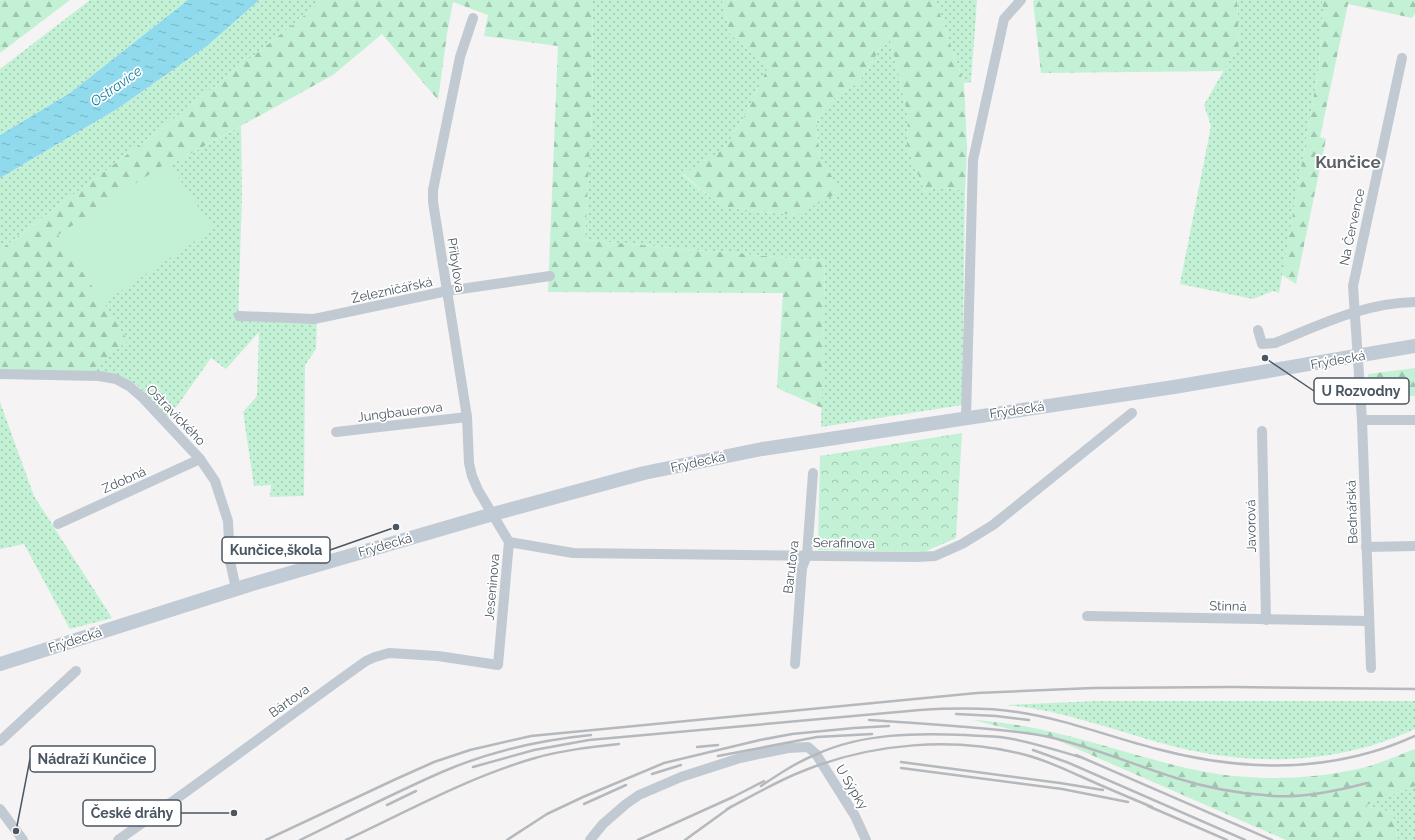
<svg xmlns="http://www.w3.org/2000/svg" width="1415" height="840" viewBox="0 0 1415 840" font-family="Raleway,sans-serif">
  <defs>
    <pattern id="grass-dots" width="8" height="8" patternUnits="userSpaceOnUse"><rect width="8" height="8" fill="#c3f1d5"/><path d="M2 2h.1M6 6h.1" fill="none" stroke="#a0c6b0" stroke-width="1.8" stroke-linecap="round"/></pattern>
    <pattern id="forest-firs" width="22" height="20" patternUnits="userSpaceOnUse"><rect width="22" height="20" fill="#c3f1d5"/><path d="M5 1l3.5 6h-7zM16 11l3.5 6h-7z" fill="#a0c6b0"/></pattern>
    <pattern id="park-crowns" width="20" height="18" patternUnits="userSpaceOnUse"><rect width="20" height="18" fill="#c3f1d5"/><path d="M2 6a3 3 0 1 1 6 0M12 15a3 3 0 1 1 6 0" fill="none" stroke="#a0c6b0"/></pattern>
    <pattern id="water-ripples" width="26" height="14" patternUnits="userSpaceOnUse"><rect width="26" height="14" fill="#90daee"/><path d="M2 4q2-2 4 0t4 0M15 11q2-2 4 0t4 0" fill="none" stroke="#78b4c4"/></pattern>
  </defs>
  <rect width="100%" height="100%" fill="#f5f3f3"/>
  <g fill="url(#grass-dots)">
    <polygon points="90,0 188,0 70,93 0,135 0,69"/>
    <polygon points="259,0 324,0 152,136 42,218 0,250 0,178 117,109 207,46"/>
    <polygon points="593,0 722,0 730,34 768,67 748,110 725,148 683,175 721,206 764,212 797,215 820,158 816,119 835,97 859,82 889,35 908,116 907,145 925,192 935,186 965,191 962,405 821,427 825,259 810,260 585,240 592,111"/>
    <polygon points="935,0 977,0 971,82 964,83"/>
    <polygon points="1237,0 1322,0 1323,10 1319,67 1279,293 1273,291 1253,299 1180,284 1211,126 1204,105 1239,44"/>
    <polygon points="241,126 242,195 238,321 317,323 316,349 305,365 304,496 270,497 271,485 254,486 243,412 257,396 259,332 226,369 211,358 167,420 138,386 118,375 84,376 65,241 172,164"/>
    <polygon points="0,402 34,496 112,618 70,629 24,544 0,549"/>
    <path d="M 1098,701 L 1415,701 L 1415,729 C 1341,763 1259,767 1180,748 C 1140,738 1101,724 1060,714 C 1043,710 1025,707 1007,705 Z"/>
    <polygon points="1415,786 1415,840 1398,840 1392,812 1363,806"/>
  </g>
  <g fill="url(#forest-firs)">
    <polygon points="0,0 70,0 0,53"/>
    <polygon points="324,0 593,0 592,111 585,240 810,260 825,259 822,408 777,388 783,293 548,292 558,46 484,36 488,15 453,2 447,34 438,100 382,34 333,75 172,164 66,241 128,341 84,376 0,375 0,250 42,218 152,136"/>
    <polygon points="722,0 935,0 964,83 967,149 965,191 935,186 925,192 907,145 908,116 889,35 859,82 835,97 816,119 820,158 841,191 797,215 764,212 721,206 683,174 725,148 748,110 768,67 730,34"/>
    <polygon points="1035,0 1237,0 1239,44 1224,71 1041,73 1033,1"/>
    <polygon points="1322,0 1415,0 1415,13 1412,18 1348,4 1320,137 1326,139 1296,284 1282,275 1319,67 1323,10"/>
    <polygon points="1415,368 1415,396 1368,399 1368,374"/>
    <path d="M 973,720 C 1044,724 1106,748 1174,765 C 1234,781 1297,782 1358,769 C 1377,765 1396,756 1415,749 L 1415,786 L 1364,806 L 1392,812 L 1398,840 L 1286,840 L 1050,737 L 1026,733 Z"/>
  </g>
  <polygon fill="url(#park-crowns)" points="962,433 956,538 924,552 818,550 820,456"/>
  <polygon fill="#c3f1d5" points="168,162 213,229 103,303 58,235"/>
  <polygon fill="url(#water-ripples)" points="188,0 259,0 207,46 117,109 0,178 0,135 70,93"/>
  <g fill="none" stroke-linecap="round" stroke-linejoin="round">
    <g stroke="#c1cad2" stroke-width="10">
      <polyline points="239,316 314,319 447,291 550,276"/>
      <path d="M 1258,330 L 1262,344 L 1275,343 C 1322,324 1364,303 1415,302"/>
      <polyline points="0,374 99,376 116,379 129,386 143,398 200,459 215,481 228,521 230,561 236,589"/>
      <polyline points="966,418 973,160 1004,19 1021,0"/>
      <polyline points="1362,420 1415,420"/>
      <polyline points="1262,431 1266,620"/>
      <polyline points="336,432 467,417"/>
      <polyline points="58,524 200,459"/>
      <polyline points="509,542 573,553 917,557 935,556 962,544 993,525 1132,413"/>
      <polyline points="1366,547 1415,546"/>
      <polyline points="1087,616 1368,621"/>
      <polyline points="795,664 802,568 807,555 813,473"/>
      <polyline points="1371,668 1362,420 1353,286 1402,58"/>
      <polyline points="0,741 76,671"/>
      <polyline points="0,809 23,840"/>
      <path d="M 118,840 C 202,782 283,720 366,661 L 375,657 L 389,653 L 438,656 L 498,665 L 509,542 L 478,490 L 472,476 L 469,463 L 467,417 L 433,202 L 433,190 L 460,57 L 473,18"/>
      <polyline points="590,840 603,824 626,804 639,795 681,777 740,758 788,748 808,747 816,754 855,816 866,840"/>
    </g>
    <polyline stroke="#c1cbd6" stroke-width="14" points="0,664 249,585 493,514 644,473 762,449 1174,387 1415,346"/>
    <g stroke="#b5b8bd" stroke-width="2.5">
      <polyline points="956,714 996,716 1029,720"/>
      <path d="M 869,720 C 905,722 941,725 978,728 C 1002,730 1026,732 1049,737 C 1093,747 1134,765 1176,778 C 1207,788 1242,794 1274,796 C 1305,798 1337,791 1367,783"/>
      <polyline points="697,747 718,745"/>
      <polyline points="1033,750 1069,763 1245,840"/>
      <polyline points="1076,755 1272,840"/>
      <polyline points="718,756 817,737 872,734"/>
      <polyline points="901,762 1060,783 1103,790"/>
      <path d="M 473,767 L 534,750 L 589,740 L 920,710 C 953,708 985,707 1017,712 C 1065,719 1110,737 1157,749 C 1244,772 1332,774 1415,736"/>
      <polyline points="901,768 1062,789 1128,802"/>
      <polyline points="652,774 681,765"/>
      <path d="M 761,786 C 779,774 797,762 817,754 C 863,733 916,733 966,735 C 977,736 989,736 1000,737 C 1027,740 1054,750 1080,757"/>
      <polyline points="584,804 626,785"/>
      <polyline points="387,805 416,791"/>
      <polyline points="1148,806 1227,840"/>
      <path d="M 727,809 C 752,796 777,781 803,771 C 872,743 954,736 1026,755 C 1045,760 1062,768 1080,776 C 1104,787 1128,797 1152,807"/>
      <polyline points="266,840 396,779 434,762 470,750 531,736 977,693 1093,688 1233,687 1415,689"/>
      <path d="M 300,840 C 347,817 394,793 442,772 C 488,752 541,740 591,735"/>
      <path d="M 346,840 C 408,811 469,777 535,758 C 563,750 591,747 619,744"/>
      <polyline points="507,840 547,814 583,797 664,763 760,740 792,734 854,728 889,726"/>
      <polyline points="638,840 733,797 764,781"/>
      <polyline points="685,840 732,806"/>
    </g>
  </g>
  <g text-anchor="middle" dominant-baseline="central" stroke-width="3.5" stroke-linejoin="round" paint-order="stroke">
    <g font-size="13" fill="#4a5661" stroke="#fff">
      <text transform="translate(1352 227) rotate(-78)">Na Července</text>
      <text transform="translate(456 265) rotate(81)">Přibylova</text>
      <text transform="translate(392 290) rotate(-12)">Železničářská</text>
      <text transform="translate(1338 360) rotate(-10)">Frýdecká</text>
      <text transform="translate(1017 410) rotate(-8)">Frýdecká</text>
      <text transform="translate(400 412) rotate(-7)">Jungbauerova</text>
      <text transform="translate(176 415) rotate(46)">Ostravického</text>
      <text transform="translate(698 462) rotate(-12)">Frýdecká</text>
      <text transform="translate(124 480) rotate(-24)">Zdobná</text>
      <text transform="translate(1352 512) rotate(-92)">Bednářská</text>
      <text transform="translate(1251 526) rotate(-91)">Javorová</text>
      <text transform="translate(844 543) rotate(1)">Serafinova</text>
      <text transform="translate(385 545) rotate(-16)">Frýdecká</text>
      <text transform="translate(791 567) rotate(-83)">Barutova</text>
      <text transform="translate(492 587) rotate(-85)">Jeseninova</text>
      <text transform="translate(1228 606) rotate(1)">Stinná</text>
      <text transform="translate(75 640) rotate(-18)">Frýdecká</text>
      <text transform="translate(289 701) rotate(-36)">Bártova</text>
      <text transform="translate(852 787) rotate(59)">U Sýpky</text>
    </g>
    <g font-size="14" font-style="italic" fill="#0c7c9b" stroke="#fff">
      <text transform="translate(116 86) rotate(-35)">Ostravice</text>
    </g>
    <g font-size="17" font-weight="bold" fill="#5f6368" stroke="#fff">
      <text x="1348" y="162">Kunčice</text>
    </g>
  </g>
  <path fill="none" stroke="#4a5661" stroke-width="1.5" d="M1265 358L1314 391M396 527L330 550M16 831L30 759M234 813L181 813"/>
  <g fill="#4a5661" stroke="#fff" stroke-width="1.5">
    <circle cx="1265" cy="358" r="4"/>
    <circle cx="396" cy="527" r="4"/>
    <circle cx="16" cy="831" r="4"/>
    <circle cx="234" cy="813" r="4"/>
  </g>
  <g fill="#fff" stroke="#4a5661" stroke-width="1.5">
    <rect x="1314" y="378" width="95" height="26" rx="4"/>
    <rect x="222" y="537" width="108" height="26" rx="4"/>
    <rect x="30" y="746" width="125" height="26" rx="4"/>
    <rect x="83" y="800" width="98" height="26" rx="4"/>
  </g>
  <g font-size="14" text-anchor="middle" font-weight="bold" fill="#4a5661">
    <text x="1361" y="396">U Rozvodny</text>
    <text x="276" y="555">Kunčice,škola</text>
    <text x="92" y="764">Nádraží Kunčice</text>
    <text x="132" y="818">České dráhy</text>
  </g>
</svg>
